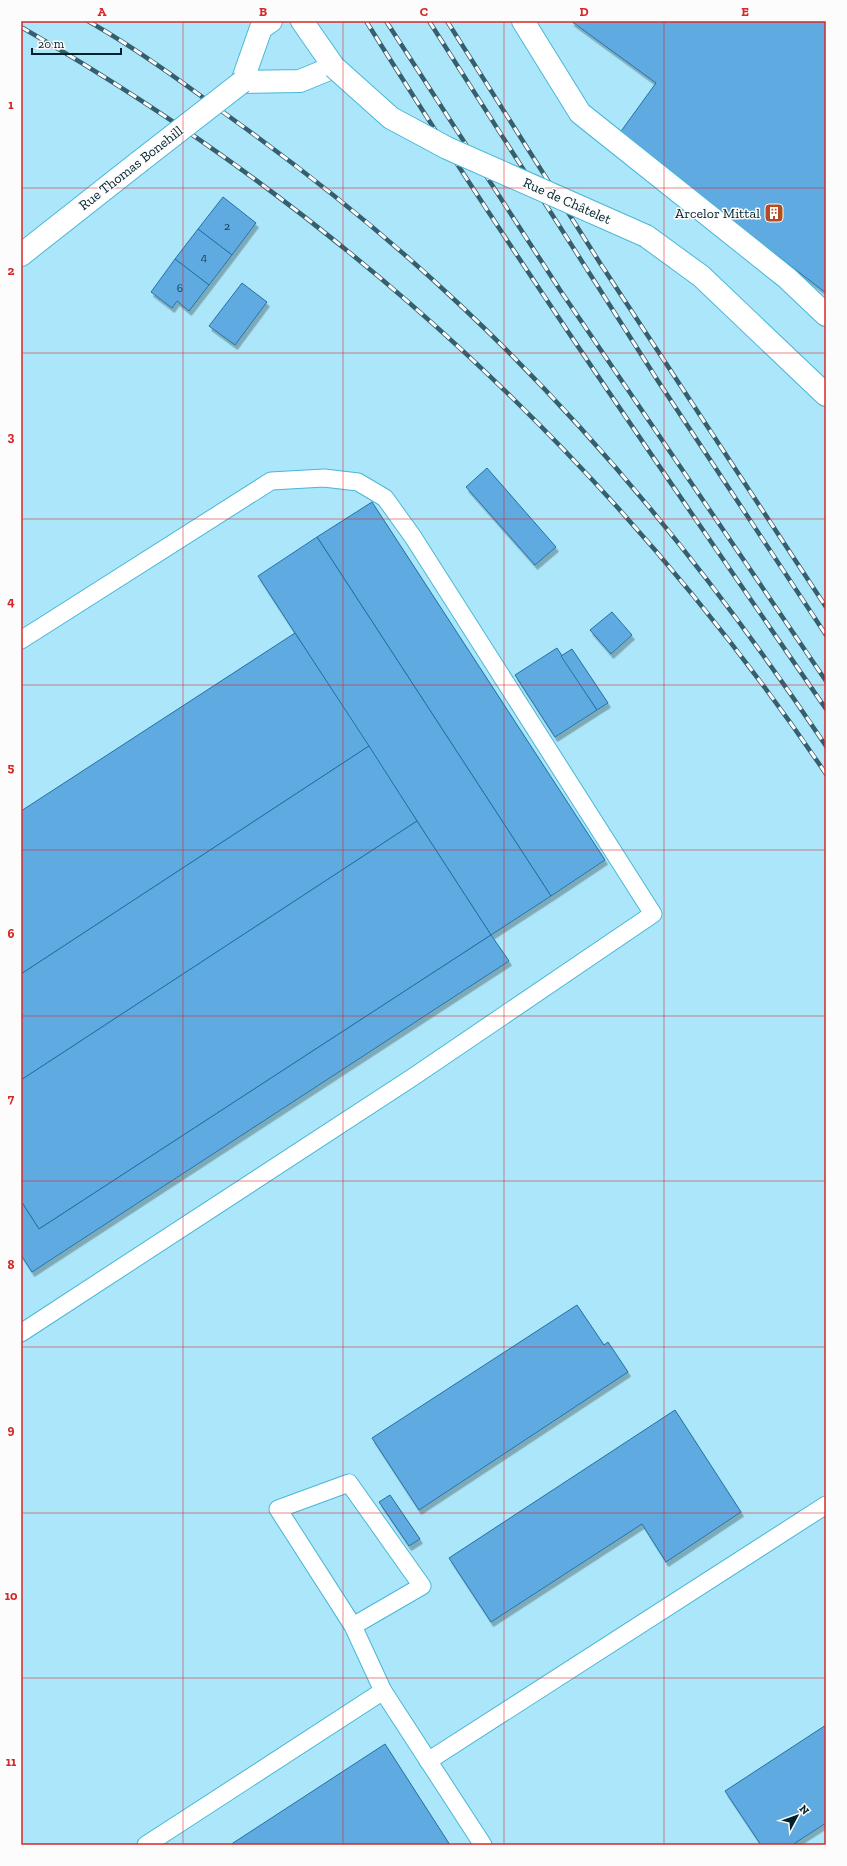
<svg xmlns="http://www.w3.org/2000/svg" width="847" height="1866" viewBox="0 0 847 1866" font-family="'Zilla Slab',serif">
  <defs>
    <filter id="shadow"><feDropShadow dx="2.5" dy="4.5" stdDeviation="0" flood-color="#0004"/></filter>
  </defs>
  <rect width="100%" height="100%" fill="#ace6fa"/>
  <g fill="#5eaae0" stroke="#2273a5" filter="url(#shadow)">
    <polygon points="571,21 826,21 826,293 619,134 656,83"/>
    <polygon points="223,197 256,223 232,255 198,229"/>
    <polygon points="198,229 232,255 209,285 175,259"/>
    <polygon points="175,259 209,285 189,311 177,301 172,308 151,292"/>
    <polygon points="242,283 267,302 235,345 209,326"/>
    <polygon points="487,468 556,547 535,565 466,487"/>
    <polygon points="372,502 605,860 551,896 317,537"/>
    <polygon points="317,537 551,896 491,935 258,576"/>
    <polygon points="612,612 632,635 611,654 590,630"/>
    <polygon points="295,633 369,746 21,974 21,811"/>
    <polygon points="557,648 597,710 555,737 515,675"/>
    <polygon points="572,649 608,703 597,710 561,656"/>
    <polygon points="369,746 417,821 21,1080 21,974"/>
    <polygon points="417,821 491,935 39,1229 21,1201 21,1080"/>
    <polygon points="491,935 509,961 32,1272 21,1255 21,1201 39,1229"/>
    <polygon points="577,1305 604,1345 608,1342 628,1372 419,1510 372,1438"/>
    <polygon points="675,1410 741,1512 666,1562 642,1524 491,1622 449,1558"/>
    <polygon points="390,1495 420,1539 409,1546 379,1502"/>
    <polygon points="826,1725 826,1823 792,1845 761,1845 725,1791"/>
    <polygon points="385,1744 450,1845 230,1845"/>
  </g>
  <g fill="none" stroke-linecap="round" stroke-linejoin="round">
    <g stroke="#49b7d7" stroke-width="19">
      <g id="lane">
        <polyline points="21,640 271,481 324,478 358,482 385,498 413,537 653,914 413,1077 21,1333"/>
        <polyline points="353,1626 422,1586 349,1483 278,1509 353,1626 383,1691 483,1845"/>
        <polyline points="428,1761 826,1505"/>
        <polyline points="146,1845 383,1691"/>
      </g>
    </g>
    <g stroke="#49b7d7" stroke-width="24">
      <g id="street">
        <polyline points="271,21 261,28 242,82 300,81 334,67"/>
        <polyline points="523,21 580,113 787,278 826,315"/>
        <polyline points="21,255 139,162"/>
      </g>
    </g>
    <g stroke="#49b7d7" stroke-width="24">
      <g id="secondary">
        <polyline points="302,21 334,67"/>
        <polyline points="646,236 701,276 826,395"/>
      </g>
    </g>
    <use href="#lane" stroke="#fff" stroke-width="17"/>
    <use href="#street" stroke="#fff" stroke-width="22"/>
    <use href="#secondary" stroke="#fff" stroke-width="22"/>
    <g stroke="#365f6d" stroke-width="4.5">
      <g id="rail">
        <path d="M 88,21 C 137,49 182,82 227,115 C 308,173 386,235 459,304 C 599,435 720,587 826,746"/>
        <path d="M 366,21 C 512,255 670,482 826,709"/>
        <polyline points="386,21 560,290 826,681"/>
        <polyline points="429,21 658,381 826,635"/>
        <polyline points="447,21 600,263 826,607"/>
        <path d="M 21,27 C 345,213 617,465 826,774"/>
      </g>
    </g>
    <use href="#rail" stroke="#fcfcfc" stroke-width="3" stroke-dasharray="9" stroke-linecap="butt"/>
    <g stroke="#49b7d7" stroke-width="24" stroke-linecap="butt">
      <polyline id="street-bridge" points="139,162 242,82"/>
    </g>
    <g stroke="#49b7d7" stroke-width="24" stroke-linecap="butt">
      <polyline id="secondary-bridge" points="334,67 391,118 447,148 646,236"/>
    </g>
    <use href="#street-bridge" stroke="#fff" stroke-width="22"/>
    <use href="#secondary-bridge" stroke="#fff" stroke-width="22"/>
  </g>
  <path fill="none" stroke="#d62828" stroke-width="1" stroke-opacity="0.55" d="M 183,21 L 183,1845M 343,21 L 343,1845M 504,21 L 504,1845M 664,21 L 664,1845M 21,188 L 826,188M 21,353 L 826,353M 21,519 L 826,519M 21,685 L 826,685M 21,850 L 826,850M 21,1016 L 826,1016M 21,1181 L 826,1181M 21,1347 L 826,1347M 21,1513 L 826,1513M 21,1678 L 826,1678"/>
  <defs>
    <g id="building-square" transform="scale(1)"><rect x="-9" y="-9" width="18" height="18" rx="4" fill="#b24c21" stroke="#fcfcfc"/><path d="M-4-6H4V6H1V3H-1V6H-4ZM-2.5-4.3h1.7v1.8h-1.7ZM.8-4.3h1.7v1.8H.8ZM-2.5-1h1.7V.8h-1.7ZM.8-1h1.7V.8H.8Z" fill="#fff"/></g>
  </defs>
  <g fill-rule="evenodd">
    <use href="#building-square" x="774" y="213"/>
  </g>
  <g text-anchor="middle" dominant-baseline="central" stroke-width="3" stroke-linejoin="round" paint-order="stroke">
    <g font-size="12" fill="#184459">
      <text x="227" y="226">2</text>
      <text x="204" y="257">4</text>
      <text x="180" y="288">6</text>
    </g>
    <g font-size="14" fill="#00222c" stroke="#fcfcfc">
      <text transform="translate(131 168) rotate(-38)">Rue Thomas Bonehill</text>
      <text transform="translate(567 201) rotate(24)">Rue de Châtelet</text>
    </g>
    <g font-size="14" fill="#00222c" stroke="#fcfcfc" text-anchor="end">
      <text x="760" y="213">Arcelor Mittal</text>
    </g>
  </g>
  <rect width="847" height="1866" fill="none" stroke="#fcfcfc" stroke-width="44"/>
  <g transform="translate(797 1816) rotate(49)" stroke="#fcfcfc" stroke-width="3" paint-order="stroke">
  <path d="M0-3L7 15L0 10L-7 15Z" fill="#00222c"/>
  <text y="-6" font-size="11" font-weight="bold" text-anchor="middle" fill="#00222c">N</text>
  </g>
  <path d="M32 48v6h89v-6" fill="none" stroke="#00222c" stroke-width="2"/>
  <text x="38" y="48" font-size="12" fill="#00222c" stroke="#fcfcfc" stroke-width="3" paint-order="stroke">20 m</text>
  <rect x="22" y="22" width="803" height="1822" fill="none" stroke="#d62828" stroke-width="1.5"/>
  <g font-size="13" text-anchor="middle" font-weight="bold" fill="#d62828">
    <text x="102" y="16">A</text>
    <text x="263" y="16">B</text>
    <text x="424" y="16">C</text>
    <text x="584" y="16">D</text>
    <text x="745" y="16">E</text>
    <text x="11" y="109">1</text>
    <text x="11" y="275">2</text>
    <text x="11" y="441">3</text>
    <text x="11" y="606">4</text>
    <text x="11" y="772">5</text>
    <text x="11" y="938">6</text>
    <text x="11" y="1103">7</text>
    <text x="11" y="1269">8</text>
    <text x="11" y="1434">9</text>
    <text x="11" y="1600">10</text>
    <text x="11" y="1766">11</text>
  </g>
</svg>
